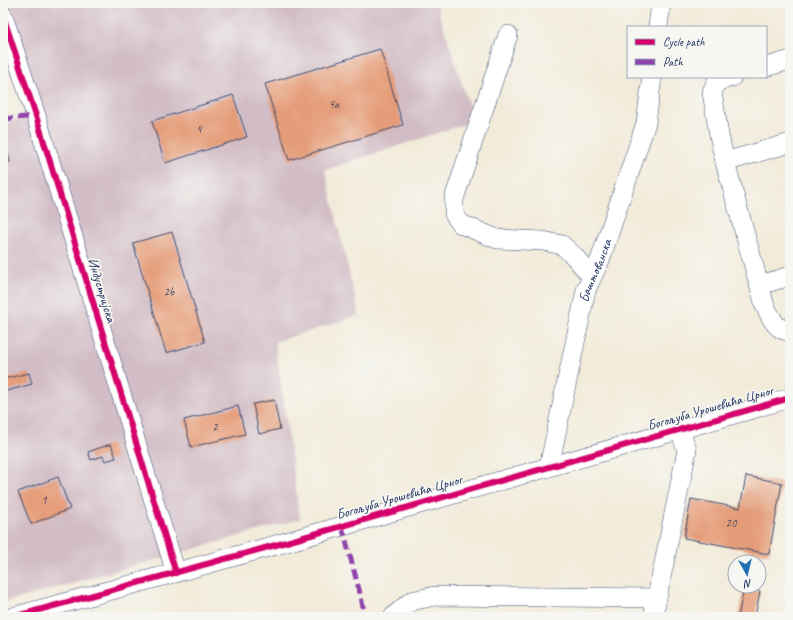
<svg xmlns="http://www.w3.org/2000/svg" width="793" height="620" viewBox="0 0 793 620" font-family="Caveat,sans-serif">
  <rect width="100%" height="100%" fill="#f6f6f2"/>
  <filter id="ink" filterUnits="userSpaceOnUse"><feTurbulence type="fractalNoise" baseFrequency=".025" numOctaves="2"/><feDisplacementMap in="SourceGraphic" scale="8" xChannelSelector="R" yChannelSelector="G"/><feConvolveMatrix kernelMatrix="1 2 1 2 8 2 1 2 1" color-interpolation-filters="sRGB"/></filter>
  <filter id="wash" filterUnits="userSpaceOnUse"><feTurbulence type="fractalNoise" baseFrequency=".012" numOctaves="4" result="noise"/><feDisplacementMap in="SourceGraphic" scale="16" xChannelSelector="R" yChannelSelector="G"/><feGaussianBlur stdDeviation="0.9" result="paint"/><feColorMatrix in="noise" values="0 0 0 0 0 0 0 0 0 0 0 0 0 0 0 0 0 1.4 0 .05"/><feComposite in="paint" operator="in"/></filter>
  <g filter="url(#wash)">
    <rect width="100%" height="100%" fill="#f2ebd9"/>
    <polygon fill="#d2bdc6" points="3,3 436,3 474,121 325,170 359,315 275,342 300,519 3,603 3,123 27,117 3,46"/>
    <g id="blocks">
      <g fill="#e59c78">
        <polygon points="380,49 403,125 289,160 265,84"/>
        <polygon points="233,95 247,137 165,163 152,121"/>
        <polygon points="3,134 10,162 3,164"/>
        <polygon points="172,232 205,342 166,353 133,243"/>
        <polygon points="29,373 32,384 3,392 3,379"/>
        <polygon points="274,400 280,429 259,434 253,404"/>
        <polygon points="238,406 245,434 191,447 184,420"/>
        <polygon points="111,444 116,458 105,461 103,456 91,460 88,452"/>
        <polygon points="746,476 782,483 769,554 684,538 691,499 740,508"/>
        <polygon points="58,477 70,509 31,524 18,492"/>
        <polygon points="744,588 760,591 755,617 738,617"/>
      </g>
    </g>
  </g>
  <g filter="url(#ink)">
    <use href="#blocks" fill-opacity="0" stroke="#3b4b70" stroke-width="1"/>
    <g fill="none" stroke-linecap="round" stroke-linejoin="round">
      <g stroke="#3b4b70" stroke-width="20">
        <g id="minor">
          <polyline points="3,16 36,116 176,573"/>
          <polyline points="658,27 661,3"/>
          <polyline points="508,35 454,199 454,214 461,224 497,239 543,241 562,245 575,257 591,276"/>
          <polyline points="766,67 790,60"/>
          <path d="M 732,77 L 717,81 L 712,92 L 719,135 L 725,162 L 765,306 C 771,317 776,331 790,331"/>
          <polyline points="725,162 790,143"/>
          <polyline points="760,285 790,276"/>
          <path id="s1" d="M 549,467 L 586,290 L 600,260 L 646,123 L 652,77"/>
          <polyline points="13,617 283,543 790,398"/>
          <polyline points="393,617 411,601 435,596 657,598"/>
          <polyline points="653,617 687,450 680,430"/>
        </g>
      </g>
      <use href="#minor" stroke="#fff" stroke-width="19"/>
      <g stroke="#8e44ad" stroke-width="5" stroke-dasharray="10 5" stroke-linecap="butt">
        <polyline points="3,119 36,116"/>
        <polyline points="342,526 361,597 365,617"/>
      </g>
      <g stroke="#f6f6f2" stroke-width="8">
        <g id="cycleway">
          <polyline points="3,16 36,116 176,573"/>
          <polyline points="13,617 283,543 790,398"/>
        </g>
      </g>
      <use href="#cycleway" stroke="#d6006c" stroke-width="6"/>
    </g>
  </g>
  <g text-anchor="middle" dominant-baseline="central" stroke-width="3.5" stroke-linejoin="round" paint-order="stroke">
    <g font-size="12" fill="#4e4a64">
      <text x="334" y="104">4a</text>
      <text x="199" y="129">4</text>
      <text x="169" y="292">2b</text>
      <text x="215" y="427">2</text>
      <text x="44" y="500">1</text>
      <text x="731" y="523">20</text>
    </g>
    <g font-size="14" fill="#1b2f5e" stroke="#f6f6f2">
      <text stroke="none"><textPath href="#s1" startOffset="202">Баштованска</textPath></text>
      <text transform="translate(102 290) rotate(73)">Индустријска</text>
      <text transform="translate(710 408) rotate(-16)">Богољуба Урошевића Црног</text>
      <text transform="translate(399 497) rotate(-16)">Богољуба Урошевића Црног</text>
    </g>
  </g>
  <rect width="793" height="620" fill="none" stroke="#f6f6f2" stroke-width="16"/>
  <rect x="627" y="26" width="140" height="52" fill="#f6f6f2" stroke="#9ea6b7"/>
  <rect x="635" y="39" width="20" height="6" fill="#d6006c" stroke="#9ea6b7"/>
  <text x="663" y="46" font-size="12" fill="#1b2f5e">Cycle path</text>
  <rect x="635" y="59" width="20" height="6" fill="#8e44ad" stroke="#9ea6b7"/>
  <text x="663" y="66" font-size="12" fill="#1b2f5e">Path</text>
  <g transform="translate(747 574) rotate(172)"><circle r="19" fill="#f6f6f2" stroke="#9ea6b7"/>
  <path d="M0-3L7 15L0 10L-7 15Z" fill="#1f6fb2"/>
  <text y="-6" font-size="11" font-weight="bold" text-anchor="middle" fill="#1b2f5e">N</text>
  </g>
</svg>
